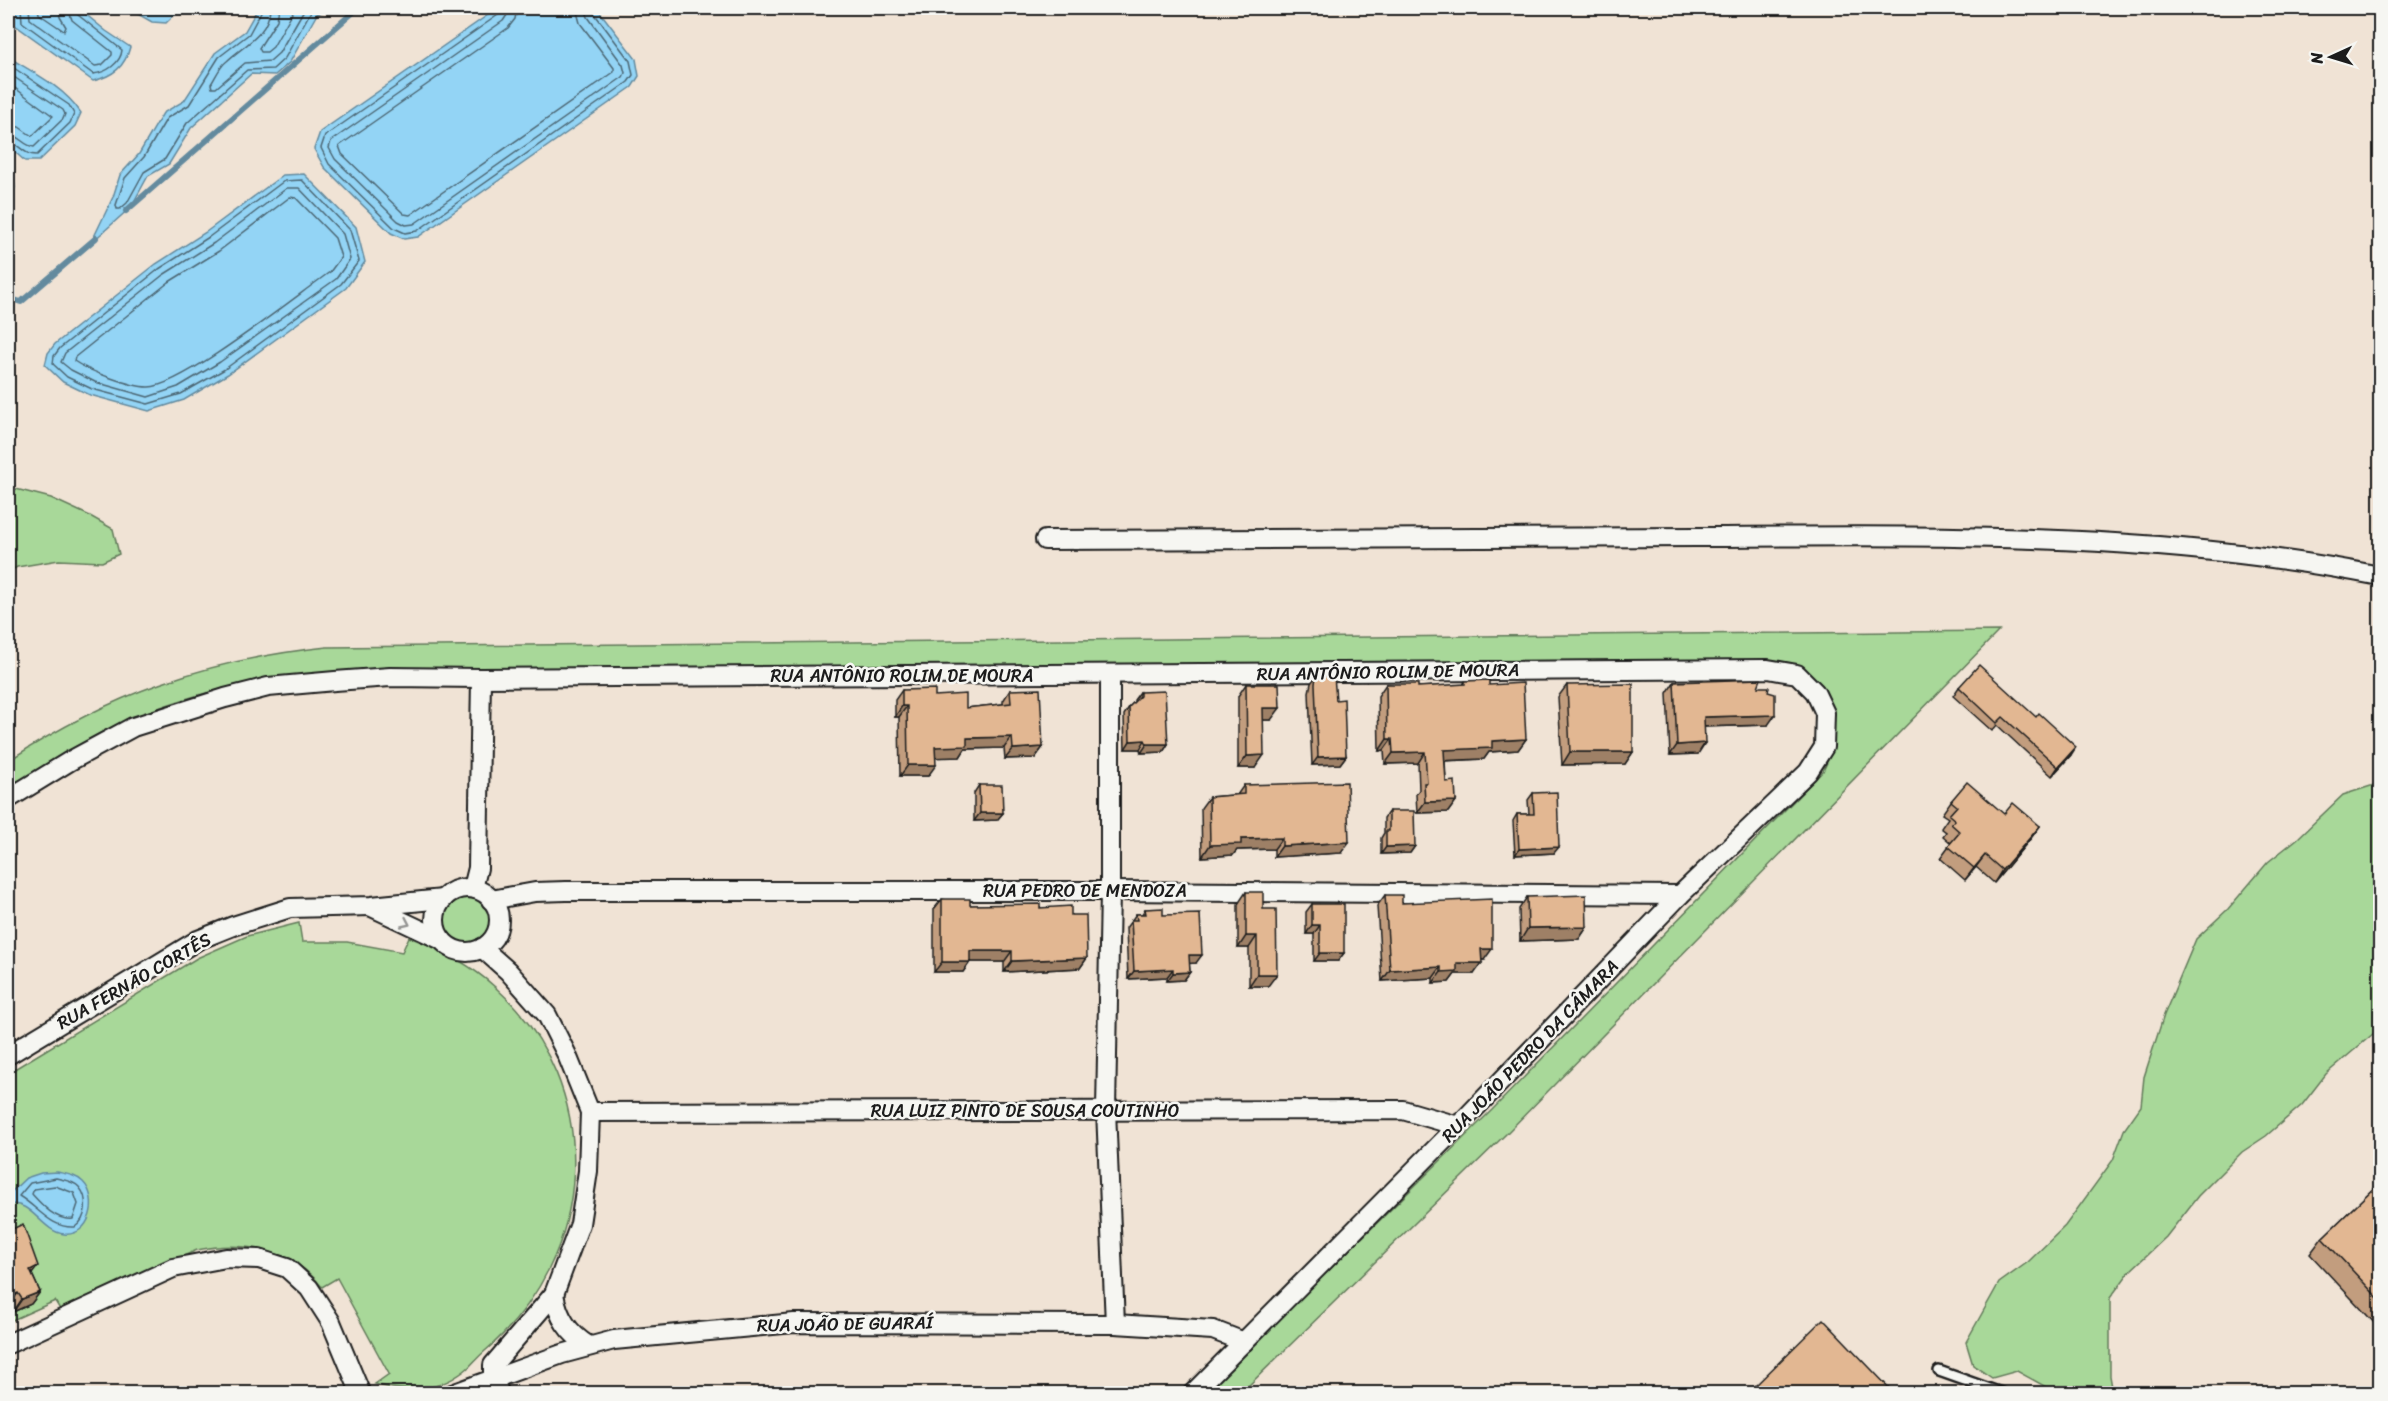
<svg xmlns="http://www.w3.org/2000/svg" width="2388" height="1401" viewBox="0 0 2388 1401" font-family="Sriracha,sans-serif">
  <rect width="100%" height="100%" fill="#f0e3d5"/>
  <filter id="ink" filterUnits="userSpaceOnUse"><feTurbulence type="fractalNoise" baseFrequency=".0167" numOctaves="2"/><feDisplacementMap in="SourceGraphic" scale="12" xChannelSelector="R" yChannelSelector="G"/><feConvolveMatrix kernelMatrix="1 2 1 2 8 2 1 2 1" color-interpolation-filters="sRGB"/></filter>
  <g filter="url(#ink)">
    <g fill="#a8d899" stroke="#627a5a" stroke-width="1.5">
      <polygon points="8,487 51,498 90,516 113,529 119,554 102,562 59,560 17,567 8,572"/>
      <path d="M 1999,631 L 1506,1134 L 1241,1393 L 1204,1393 L 1492,1110 L 1823,771 C 1847,724 1829,711 1803,673 L 1174,665 L 354,670 C 271,675 190,691 114,726 C 77,744 42,767 8,789 L 8,761 C 110,694 205,660 327,647 Z"/>
      <polygon points="2380,783 2380,1028 2326,1074 2302,1105 2266,1136 2242,1152 2198,1196 2166,1237 2130,1271 2110,1298 2110,1376 2113,1393 2083,1393 2075,1388 2055,1392 2017,1371 1992,1378 1973,1365 1966,1342 1999,1283 2028,1262 2065,1226 2113,1160 2124,1130 2141,1106 2144,1077 2164,1015 2196,939 2228,909 2268,862 2297,839 2343,795"/>
      <circle cx="467" cy="919" r="25"/>
      <path d="M 299,923 L 302,942 L 347,942 L 402,952 L 409,937 C 441,949 470,964 495,987 C 607,1088 596,1256 485,1351 C 479,1356 474,1362 469,1367 C 442,1391 408,1394 375,1384 L 389,1374 L 337,1278 L 322,1287 C 292,1249 243,1240 197,1250 L 61,1311 L 55,1301 L 8,1322 L 8,1073 L 197,958 L 247,936 Z"/>
    </g>
    <g fill="#93d4f5" stroke="#638a9e" stroke-width="1.5">
      <path d="M 15,8 L 78,8 L 106,31 L 130,47 C 125,67 113,76 93,81 L 15,25 Z"/>
      <polygon points="127,8 181,8 166,23 152,22"/>
      <polygon points="258,8 331,8 317,14 290,62 275,75 251,74 191,128 169,164 148,176 131,207 91,243 113,197 120,175 139,154 163,113 184,101 215,53 245,31"/>
      <polygon points="498,8 597,8 636,59 639,76 632,87 418,237 404,239 391,233 324,167 314,149 320,132"/>
      <path d="M 8,57 C 33,72 65,88 81,113 L 75,126 L 39,161 L 25,161 L 8,146 Z"/>
      <polygon points="8,168 13,172 15,188 8,195"/>
      <polygon points="304,174 356,227 365,262 346,288 228,374 184,400 149,411 90,395 63,382 45,365 48,353 55,344 156,264 206,232 283,175"/>
      <path d="M 57,1172 C 66,1174 76,1175 83,1182 C 100,1199 90,1237 64,1234 C 41,1231 31,1199 8,1205 L 8,1195 L 26,1178 L 41,1173 Z"/>
    </g>
    <g fill="none" stroke-linecap="round" stroke-linejoin="round">
      <g stroke="#4c6673" stroke-width="1.5">
        <path d="M 21,8 L 22,22 L 93,74 C 106,73 121,63 122,50 L 78,15 L 75,8"/>
        <polyline points="29,8 30,19 95,66 102,65 112,55 112,52 72,20 68,8"/>
        <polyline points="38,8 39,14 64,31 66,27 60,17 59,8"/>
        <polyline points="263,8 249,34 219,57 189,105 167,118 144,157 125,178 116,205 117,209 120,209 127,203 144,172 165,159 187,123 247,70 273,69 285,58 311,11 317,8"/>
        <path d="M 270,8 C 269,34 244,45 227,61 C 220,66 216,76 211,84 L 212,88 L 216,88 L 245,63 L 270,61 L 279,53 L 305,8"/>
        <polyline points="279,8 277,20 259,48 261,52 267,52 273,47 295,8"/>
        <polyline points="501,8 498,15 325,136 321,148 329,164 394,228 405,233 417,231 628,82 633,75 630,61 594,13 593,8"/>
        <polyline points="508,8 507,15 503,21 331,141 329,148 335,159 398,221 406,225 414,224 623,77 625,73 623,65 588,17 585,8"/>
        <polyline points="517,8 515,19 508,28 339,146 342,154 404,214 410,215 614,72 614,68 580,23 576,8"/>
        <path d="M 8,64 L 69,105 L 74,114 L 70,123 L 37,155 C 22,155 20,143 8,142"/>
        <path d="M 8,73 L 63,110 L 65,114 L 63,119 L 34,147 C 24,146 19,135 8,134"/>
        <polyline points="8,83 53,116 32,136 19,127 8,125"/>
        <polygon points="302,180 350,230 359,261 341,284 225,369 181,394 148,404 92,389 67,377 53,364 54,356 60,348 159,269 209,237 284,181"/>
        <polygon points="287,188 299,188 343,234 350,259 336,279 220,362 178,387 148,397 95,382 71,370 61,362 65,353 163,275 214,243"/>
        <path d="M 290,197 L 296,198 L 335,238 L 341,257 L 330,272 C 297,295 181,388 148,387 C 132,387 88,371 74,361 L 75,357 L 169,282 L 219,251 Z"/>
        <path d="M 56,1178 C 63,1180 74,1181 79,1187 C 89,1198 87,1219 75,1227 C 51,1229 38,1207 19,1196 L 30,1183 Z"/>
        <path d="M 55,1186 L 74,1193 L 78,1204 L 73,1219 C 56,1221 42,1205 32,1194 L 34,1189 Z"/>
      </g>
      <g stroke="#638a9e" stroke-width="6">
        <polyline points="126,211 358,8"/>
        <polyline points="8,298 21,302 96,238"/>
      </g>
      <g stroke="#1c1c1c" stroke-width="14">
        <polyline id="service" points="1939,1371 2004,1394"/>
      </g>
      <g stroke="#1c1c1c" stroke-width="22">
        <g id="minor">
          <path d="M 1045,540 C 1262,538 1480,539 1697,537 C 1925,536 2156,531 2380,576"/>
          <polyline points="1110,675 1110,891 1106,1110 1115,1324"/>
          <polyline points="8,799 70,761 133,727 225,698 268,687 335,681 390,677 481,678 1768,669 1797,674 1815,692 1825,713 1824,747 1808,772 1680,895 1458,1126 1192,1394"/>
          <polyline points="473,888 478,868 481,678"/>
          <circle cx="467" cy="920" r="32"/>
          <polyline points="491,900 535,892 566,891 1110,891 1680,895"/>
          <polyline points="372,907 442,940"/>
          <polyline points="482,948 508,971 547,1015 567,1055 590,1112 588,1171 580,1224 554,1294 493,1365 493,1378 500,1394"/>
          <polyline points="8,1055 198,940 233,926 290,908 371,906 443,899"/>
          <polyline points="590,1112 1403,1110 1458,1126"/>
          <path d="M 554,1294 C 558,1317 568,1333 589,1346"/>
          <polyline points="8,1344 173,1268 226,1258 259,1259 287,1268 309,1288 331,1322 361,1394"/>
          <polyline points="452,1394 562,1354 614,1340 794,1323 1115,1324 1213,1330 1244,1342"/>
        </g>
      </g>
      <use href="#service" stroke="#f6f6f2" stroke-width="9"/>
      <use href="#minor" stroke="#f6f6f2" stroke-width="18"/>
    </g>
    <g fill="#c29d7e" stroke="#1c1c1c" stroke-width="1.5">
      <polygon points="1316,676 1336,700 1346,756 1340,764 1312,765 1309,692 1311,683"/>
      <polygon points="1465,681 1489,685 1526,739 1518,750 1489,752 1484,759 1445,761 1446,782 1456,801 1448,812 1417,813 1416,794 1419,790 1418,763 1385,764 1384,750 1379,751 1378,696 1386,684 1418,687 1463,685"/>
      <polygon points="1674,682 1758,687 1768,725 1704,727 1698,754 1670,755 1667,693"/>
      <polygon points="1246,684 1271,720 1263,720 1255,768 1238,768 1238,696"/>
      <polygon points="1567,685 1633,752 1625,764 1562,765 1558,697"/>
      <polygon points="1959,687 2071,755 2052,776 1997,725 1992,731 1953,696"/>
      <polygon points="902,690 966,708 1003,704 1003,701 1010,690 1043,747 1035,758 1005,759 1004,748 965,749 960,757 935,757 928,776 900,776 899,717 895,717 895,700"/>
      <polygon points="1140,692 1168,744 1163,752 1141,753 1140,749 1125,749 1124,715 1129,707 1134,702 1134,700"/>
      <polygon points="979,785 1003,813 997,820 974,821 974,793"/>
      <polygon points="1244,785 1341,853 1274,857 1274,849 1237,850 1233,855 1202,857 1201,808 1209,797 1237,795"/>
      <polygon points="1533,793 1554,853 1515,855 1513,821 1517,814 1529,814 1528,800"/>
      <polygon points="1951,801 2004,814 2040,826 2031,838 1994,883 1976,867 1965,880 1940,858 1951,843 1943,836 1946,832 1941,828 1948,818 1942,814"/>
      <polygon points="1389,811 1415,846 1410,853 1381,854 1381,838 1384,833 1384,818"/>
      <polygon points="1246,892 1263,909 1268,986 1249,986 1249,948 1238,948 1238,904"/>
      <polygon points="1385,895 1402,903 1484,960 1481,960 1474,974 1455,974 1449,982 1433,983 1433,978 1382,981 1377,906"/>
      <polygon points="1527,897 1587,927 1579,939 1520,941 1519,909"/>
      <polygon points="942,899 970,905 1040,908 1071,915 1087,958 1080,968 1004,972 1004,962 970,962 963,972 934,972 934,909"/>
      <polygon points="1312,904 1344,953 1338,961 1314,961 1314,934 1306,934 1306,912"/>
      <polygon points="1145,909 1163,915 1196,963 1189,963 1190,972 1184,980 1167,981 1167,977 1128,979 1126,928 1136,914 1142,914"/>
      <polygon points="2380,1182 2380,1329 2310,1254 2322,1238"/>
      <polygon points="8,1231 32,1274 40,1292 31,1304 13,1312 9,1305 8,1306"/>
    </g>
    <g fill="#9e8066" stroke="#1c1c1c" stroke-width="1.5">
      <polygon points="902,706 907,706 899,717 895,717"/>
      <polygon points="1263,708 1280,708 1271,720 1255,720"/>
      <polygon points="1775,715 1768,725 1696,727 1704,717"/>
      <polygon points="1012,737 1004,748 965,749 960,757 928,758 935,747 967,738"/>
      <polygon points="1387,739 1392,739 1384,750 1379,751"/>
      <polygon points="1526,739 1518,750 1489,752 1484,759 1436,761 1444,750 1492,741"/>
      <polygon points="1145,740 1140,749 1125,749 1130,741"/>
      <polygon points="1705,743 1698,754 1670,755 1677,745"/>
      <polygon points="1147,744 1168,744 1163,752 1141,753"/>
      <polygon points="1043,747 1035,758 1005,759 1013,749"/>
      <polygon points="2076,747 2071,755 2052,776 2058,767"/>
      <polygon points="1425,752 1418,763 1385,764 1393,753"/>
      <polygon points="1570,752 1633,752 1625,764 1562,765"/>
      <polygon points="1264,755 1255,768 1238,768 1247,756"/>
      <polygon points="1346,756 1340,764 1312,765 1318,757"/>
      <polygon points="908,765 936,765 928,776 900,776"/>
      <polygon points="1456,801 1448,812 1417,813 1425,802"/>
      <polygon points="980,813 1003,813 997,820 974,821"/>
      <polygon points="2040,826 2031,838 1994,883 2002,870"/>
      <polygon points="1282,838 1274,849 1237,850 1233,855 1202,857 1210,845 1241,839"/>
      <polygon points="1349,842 1341,853 1274,857 1282,846"/>
      <polygon points="1415,846 1410,853 1381,854 1386,847"/>
      <polygon points="1559,847 1554,853 1515,855 1519,849"/>
      <polygon points="1985,855 1976,867 1965,880 1974,868"/>
      <polygon points="1312,925 1320,925 1314,934 1306,934"/>
      <polygon points="1587,927 1579,939 1520,941 1528,928"/>
      <polygon points="1246,936 1257,936 1249,948 1238,948"/>
      <polygon points="1481,949 1492,949 1484,960 1474,960"/>
      <polygon points="970,951 1012,951 1004,962 963,962"/>
      <polygon points="1320,953 1344,953 1338,961 1314,961"/>
      <polygon points="1189,955 1202,955 1196,963 1183,964"/>
      <polygon points="1087,958 1080,968 1004,972 1012,961"/>
      <polygon points="942,962 970,962 963,972 934,972"/>
      <polygon points="1457,963 1482,963 1474,974 1455,974 1449,982 1433,983 1441,972"/>
      <polygon points="1441,967 1433,978 1382,981 1390,970"/>
      <polygon points="1173,969 1167,977 1128,979 1134,971"/>
      <polygon points="1190,972 1184,980 1167,981 1173,973"/>
      <polygon points="1257,974 1277,974 1268,986 1249,986"/>
      <polygon points="38,1266 29,1278 30,1270"/>
      <polygon points="40,1292 31,1304 13,1312 22,1299"/>
      <polygon points="18,1293 9,1305 8,1306 8,1298"/>
    </g>
    <g fill="#e2b792" stroke="#1c1c1c" stroke-width="1.5">
      <polygon points="1979,665 2036,717 2039,713 2076,747 2058,767 2003,717 1997,723 1959,687"/>
      <polygon points="1316,676 1334,676 1336,700 1344,699 1346,756 1318,757 1315,684"/>
      <polygon points="1761,679 1758,687 1769,687 1768,692 1775,694 1775,715 1704,717 1705,743 1677,745 1674,682"/>
      <polygon points="1489,680 1489,685 1523,683 1526,739 1492,741 1492,748 1444,750 1446,782 1455,781 1456,801 1425,802 1424,783 1427,783 1425,752 1393,753 1392,739 1387,739 1386,684 1418,684 1418,687 1465,684 1465,681"/>
      <polygon points="1246,684 1279,684 1280,708 1263,708 1264,755 1247,756"/>
      <polygon points="1633,684 1633,752 1570,752 1567,685"/>
      <polygon points="935,689 935,696 966,694 966,708 1011,703 1010,690 1040,689 1043,747 1013,749 1012,737 967,738 967,746 935,747 936,765 908,765 907,706 902,706 902,690"/>
      <polygon points="1165,691 1168,744 1147,744 1145,740 1130,741 1129,707 1140,696 1140,692"/>
      <polygon points="1347,782 1349,842 1282,846 1282,838 1241,839 1241,844 1210,845 1209,797 1244,794 1244,785"/>
      <polygon points="1967,782 2004,814 2013,803 2040,826 2002,870 1985,855 1974,868 1948,846 1960,832 1951,824 1955,820 1949,815 1957,806 1951,801"/>
      <polygon points="979,785 1002,785 1003,813 980,813"/>
      <polygon points="1557,792 1559,847 1519,849 1517,814 1534,814 1533,793"/>
      <polygon points="1389,811 1414,811 1415,846 1386,847 1386,831 1389,831"/>
      <polygon points="1246,892 1263,892 1263,909 1276,909 1277,974 1257,974 1257,936 1246,936"/>
      <polygon points="1385,895 1402,895 1402,903 1492,899 1492,949 1481,949 1482,963 1457,963 1457,971 1441,972 1441,967 1390,970"/>
      <polygon points="1586,895 1587,927 1528,928 1527,897"/>
      <polygon points="942,899 970,899 970,905 1040,904 1040,908 1071,906 1071,915 1086,915 1087,958 1012,961 1012,951 970,951 970,962 942,962"/>
      <polygon points="1312,904 1344,904 1344,953 1320,953 1320,925 1312,925"/>
      <polygon points="1163,908 1163,915 1200,914 1202,955 1189,955 1190,972 1173,973 1173,969 1134,971 1131,920 1137,920 1136,914 1146,914 1145,909"/>
      <polygon points="2380,1182 2380,1300 2322,1238"/>
      <polygon points="23,1224 38,1266 30,1270 40,1292 22,1299 18,1293 8,1298 8,1231"/>
      <polygon points="1823,1319 1895,1394 1747,1394"/>
    </g>
    <defs><path id="oneway-chevron" d="M-2-3.5L2.5 0L-2 3.5" fill="none" stroke-width="1.6" stroke-linecap="round" stroke-linejoin="round" transform="scale(1.5)"/></defs>
    <use stroke="#949492" href="#oneway-chevron" transform="translate(406 923) rotate(25)"/>
  </g>
  <g text-anchor="middle" dominant-baseline="central" stroke-width="5" stroke-linejoin="round" paint-order="stroke">
    <g font-size="18" fill="#1c1c1c" stroke="#f6f6f2">
      <text transform="translate(1388 672) rotate(-1)">RUA ANTÔNIO ROLIM DE MOURA</text>
      <text x="902" y="676">RUA ANTÔNIO ROLIM DE MOURA</text>
      <text x="1085" y="891">RUA PEDRO DE MENDOZA</text>
      <text transform="translate(134 981) rotate(-30)">RUA FERNÃO CORTÊS</text>
      <text transform="translate(1530 1051) rotate(-46)">RUA JOÃO PEDRO DA CÂMARA</text>
      <text x="1025" y="1111">RUA LUIZ PINTO DE SOUSA COUTINHO</text>
      <text transform="translate(845 1324) rotate(-1)">RUA JOÃO DE GUARAÍ</text>
    </g>
  </g>
  <rect width="2388" height="1401" fill="none" stroke="#f6f6f2" stroke-width="30"/>
  <rect x="15" y="15" width="2358" height="1371" fill="none" stroke="#1c1c1c" stroke-width="2" filter="url(#ink)"/>
  <g transform="translate(2331 57) rotate(266)" stroke="#f6f6f2" stroke-width="4.5" paint-order="stroke">
  <path d="M0-4.5L10 22L0 15L-10 22Z" fill="#1c1c1c"/>
  <text y="-9" font-size="16" font-weight="bold" text-anchor="middle" fill="#1c1c1c">N</text>
  </g>
</svg>
